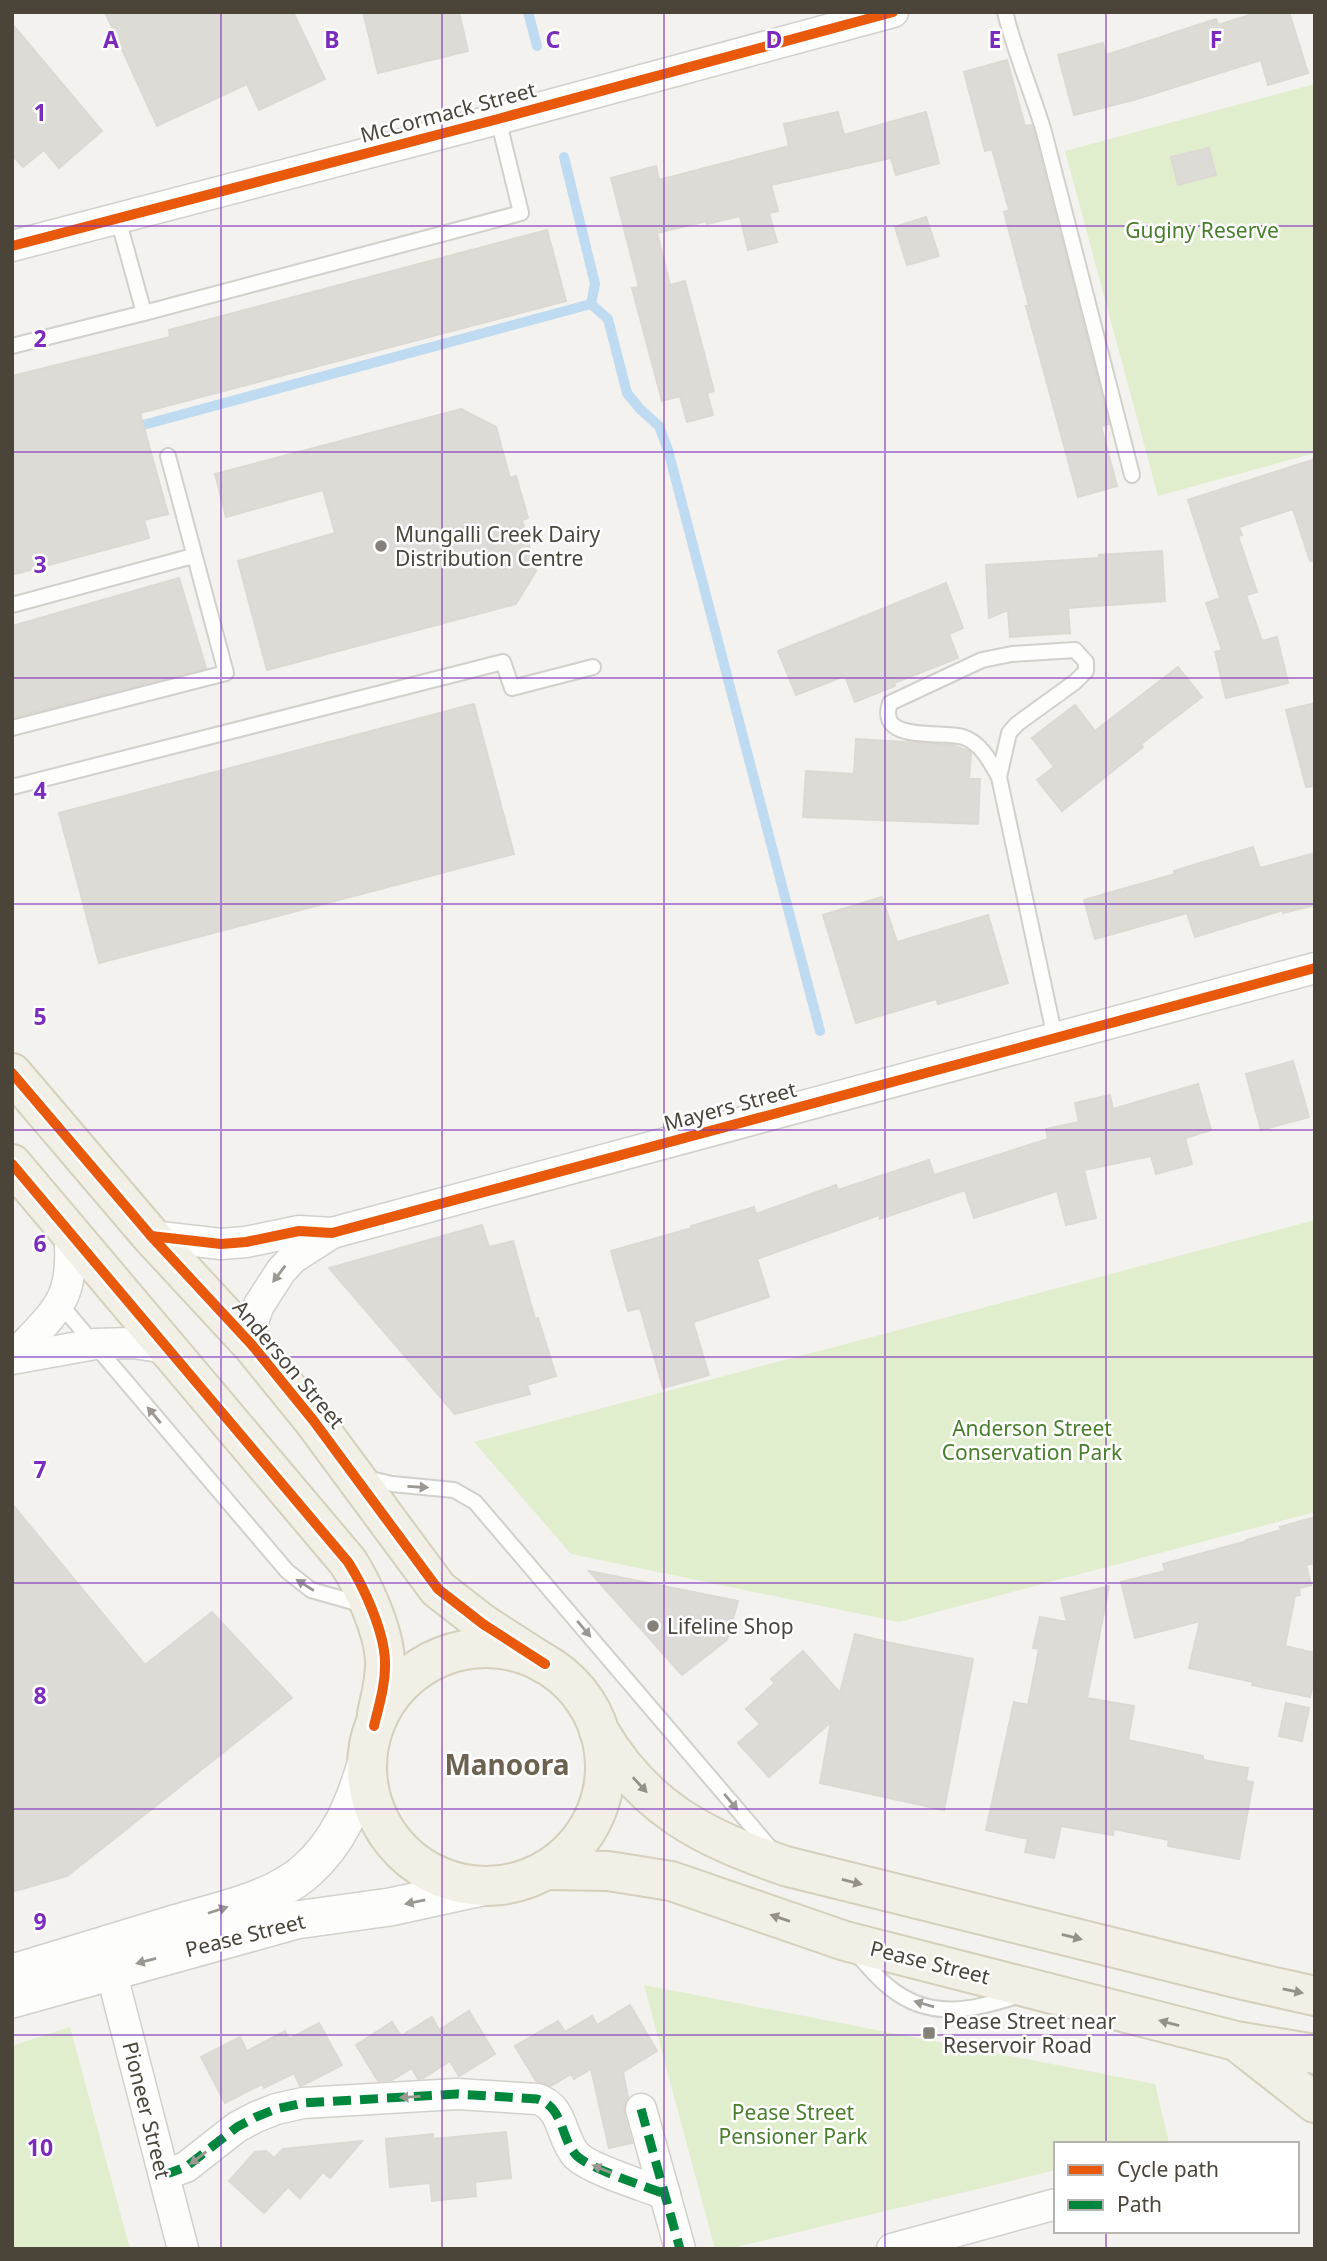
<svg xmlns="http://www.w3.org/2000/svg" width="1327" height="2261" viewBox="0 0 1327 2261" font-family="'Noto Sans',sans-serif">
  <rect width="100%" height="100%" fill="#f3f2ee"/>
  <g fill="#e0eece">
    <polygon points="1315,84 1315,453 1158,496 1065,151"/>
    <polygon points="1315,1220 1315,1512 899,1622 571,1554 474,1442"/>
    <polygon points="644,1985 1155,2084 1169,2143 1056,2144 1056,2170 728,2249 715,2249"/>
    <polygon points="70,2027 130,2249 12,2249 12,2046"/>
  </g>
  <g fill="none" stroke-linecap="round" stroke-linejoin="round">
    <g stroke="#bedbf1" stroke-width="10">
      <polyline points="528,12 537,46"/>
      <polyline points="564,157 595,284 591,304 608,319 627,393 640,409 659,426 668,450 820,1031"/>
      <polyline points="132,428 591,304"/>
    </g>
  </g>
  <g fill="#dddbd6" stroke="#dcd9d3" stroke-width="2">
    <polygon points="105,12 293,12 325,79 259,110 247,84 157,126"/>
    <polygon points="363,12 459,12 468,51 378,73"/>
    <polygon points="1259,12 1289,12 1308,73 1268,85 1261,60 1137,99 1074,115 1058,55 1103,43 1106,55 1216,19 1218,25"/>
    <polygon points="12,24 102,131 59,168 44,150 23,167 12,155"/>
    <polygon points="1007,60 1025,126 1032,125 1035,135 1109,424 1101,426 1117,486 1078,497 1026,306 1029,306 1004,212 1009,210 992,149 985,151 964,72"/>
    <polygon points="838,112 844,135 926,112 939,163 896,175 891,158 771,185 778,211 769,213 777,242 748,250 740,216 707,224 707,221 657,233 670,285 685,281 714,391 707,393 713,415 687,422 680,396 662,401 632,288 639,287 611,178 656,166 659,180 789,146 784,124"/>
    <polygon points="1209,148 1216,175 1178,185 1171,157"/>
    <polygon points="926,217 939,256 907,265 895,227"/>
    <polygon points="547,230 566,301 140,413 168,514 144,520 149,538 12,575 12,376 170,337 169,330"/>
    <polygon points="461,409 496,427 510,478 516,476 528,518 522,520 536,571 516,604 267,670 238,561 335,533 323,490 226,517 215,474"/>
    <polygon points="1315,459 1315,561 1310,561 1293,509 1239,527 1242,535 1238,536 1257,592 1246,595 1262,641 1277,637 1288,683 1226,698 1215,652 1222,650 1206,603 1220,598 1188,500"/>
    <polygon points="1162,551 1165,601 1068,608 1070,633 1010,637 1008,610 989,618 986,565 1099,558 1099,555"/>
    <polygon points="179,578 206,668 12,718 12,626"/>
    <polygon points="946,583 963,628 949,634 958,658 894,683 895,686 855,702 845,676 796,695 778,651"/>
    <polygon points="1178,667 1202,697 1141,744 1143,747 1062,811 1037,780 1054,767 1032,738 1075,705 1095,731"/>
    <polygon points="1315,703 1315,786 1306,787 1286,710"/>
    <polygon points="474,704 514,854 99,963 59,813"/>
    <polygon points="856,739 952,745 969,751 971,753 969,779 980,779 978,824 803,817 806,771 854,774"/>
    <polygon points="1253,847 1260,868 1315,853 1315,905 1283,913 1283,910 1195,937 1187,913 1095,939 1084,900 1175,874 1174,871"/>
    <polygon points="882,897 897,942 988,915 1008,983 938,1004 936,999 856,1023 823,915"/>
    <polygon points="1293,1061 1309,1117 1261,1130 1246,1074"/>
    <polygon points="1198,1084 1211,1130 1185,1138 1192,1164 1156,1174 1151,1156 1084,1170 1096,1218 1066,1225 1057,1191 974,1218 965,1190 880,1219 879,1215 757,1259 769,1297 693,1322 709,1375 663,1388 640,1308 628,1311 611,1251 692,1228 691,1226 754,1207 756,1214 836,1185 838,1190 929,1160 934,1175 1048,1139 1046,1129 1079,1122 1075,1103 1110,1095 1113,1109"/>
    <polygon points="482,1225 489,1247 513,1241 535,1319 538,1318 556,1376 527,1385 530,1394 455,1414 329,1268"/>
    <polygon points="12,1504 145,1665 212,1612 292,1698 67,1876 12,1892"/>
    <polygon points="1315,1517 1315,1563 1306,1565 1311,1585 1299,1588 1300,1595 1295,1596 1285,1646 1315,1653 1315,1677 1310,1697 1252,1685 1253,1682 1189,1668 1200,1621 1135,1638 1121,1582 1165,1571 1163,1564 1247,1541 1246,1540 1281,1530 1280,1527"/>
    <polygon points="589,1571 738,1601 727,1640 682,1675"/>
    <polygon points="1109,1586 1087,1698 1134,1706 1128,1740 1203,1756 1203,1760 1248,1768 1246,1781 1253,1782 1239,1859 1168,1846 1169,1840 1114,1829 1113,1835 1061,1826 1054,1858 1025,1852 1028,1839 986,1830 1014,1702 1028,1705 1039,1649 1033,1648 1040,1617 1067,1622 1061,1598"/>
    <polygon points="855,1634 891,1643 973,1659 944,1810 820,1783 831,1722 769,1777 738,1743 760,1724 746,1709 775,1683 771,1679 803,1651 840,1693"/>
    <polygon points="1286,1703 1309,1708 1302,1741 1279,1736"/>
    <polygon points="630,2005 657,2051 623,2072 628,2097 624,2105 624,2114 632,2143 609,2148 591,2069 574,2079 571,2074 551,2086 536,2081 515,2046 558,2021 565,2032 592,2016 597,2025"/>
    <polygon points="469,2011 495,2054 459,2076 450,2061 423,2078 418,2079 412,2068 392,2080 378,2081 356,2045 392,2022 401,2036 432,2017 439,2030"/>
    <polygon points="319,2023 342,2065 303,2085 300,2086 294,2073 264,2088 262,2084 225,2103 201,2057 240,2037 247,2051 285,2031 289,2039"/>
    <polygon points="506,2132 511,2178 475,2182 476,2196 432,2201 430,2183 390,2187 386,2139 433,2134 433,2139"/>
    <polygon points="362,2141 330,2178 323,2172 300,2198 288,2187 264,2213 229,2181 255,2152 266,2151 274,2158 283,2149"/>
  </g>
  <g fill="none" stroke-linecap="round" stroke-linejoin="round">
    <g stroke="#d1d0cb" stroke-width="18">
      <g id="service">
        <path d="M 1005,12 C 1015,53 1032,92 1044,132 L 1132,475"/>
        <polyline points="118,219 144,313 521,213 498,119"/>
        <polyline points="12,346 144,313"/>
        <polyline points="12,605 193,556"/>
        <polyline points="12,728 226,673 168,456"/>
        <path d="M 999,777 L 1009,733 L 1017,724 L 1075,682 L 1086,671 L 1086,662 L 1075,650 L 1012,654 L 982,660 L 890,703 C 876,744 943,730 963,737 C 981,743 990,761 999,777 L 1055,1038"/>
        <polyline points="12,787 503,662 512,688 593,667"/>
        <polyline points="60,1304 287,1571 311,1590 364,1605"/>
        <polyline points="366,1478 392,1484 454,1490 475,1502 772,1850"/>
        <path d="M 856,1953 C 867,1965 877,1978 890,1988 C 931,2021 975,2010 1020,1995"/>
      </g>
    </g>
    <g stroke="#d1d0cb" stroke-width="33">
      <g id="minor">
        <polyline points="12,246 498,119 893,12"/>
        <polyline points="151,1236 221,1244 246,1242 299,1231 332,1233 1315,968"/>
        <polyline points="252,1345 252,1324 259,1305 281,1271 293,1258 332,1233"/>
        <path d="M 12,1358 C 56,1310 76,1302 69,1231"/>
        <polyline points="12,1359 95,1344 133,1343 167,1348"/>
        <polyline points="111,1971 183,2249"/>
        <polyline points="641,2109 680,2249"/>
        <path d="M 164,2175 L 186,2167 L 237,2127 L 256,2117 L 276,2109 L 303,2103 L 457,2094 L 537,2099 C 564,2107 560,2137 576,2155 C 589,2169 645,2186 665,2194"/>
        <polyline points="892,2249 1056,2204"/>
      </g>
    </g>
    <g stroke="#d1d0cb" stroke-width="40">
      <g id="tertiary">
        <path d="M 20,1971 C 73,1955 125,1939 178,1923 C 218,1911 274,1900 306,1871 C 339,1842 355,1803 367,1761"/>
        <polyline points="12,1999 296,1920 390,1907 482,1887"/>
      </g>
    </g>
    <g stroke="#d5cfbb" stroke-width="42">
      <g id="primary">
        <polyline points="12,1073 151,1236 252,1345 313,1420 438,1589 483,1624 545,1664"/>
        <path d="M 12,1164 L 348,1562 C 364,1587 383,1630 385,1659 C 386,1678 381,1696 377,1714"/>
        <circle cx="486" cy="1767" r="119"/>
        <path d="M 599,1731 C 645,1809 702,1837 785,1866 L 1248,1981 L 1315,1996"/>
        <polyline points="547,1870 608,1871 671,1881 845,1941 1236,2041 1315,2054"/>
        <polyline points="1240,2044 1315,2103"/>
      </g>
    </g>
    <use href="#service" stroke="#fdfdfc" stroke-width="14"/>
    <use href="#minor" stroke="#fdfdfc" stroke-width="30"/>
    <use href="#tertiary" stroke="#fdfdfc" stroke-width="37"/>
    <use href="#primary" stroke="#f2efe6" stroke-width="38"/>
    <g stroke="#00873e" stroke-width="9" stroke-dasharray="18 9" stroke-linecap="butt">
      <polyline points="641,2109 680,2249"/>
      <path d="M 164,2175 L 186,2167 L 237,2127 L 256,2117 L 276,2109 L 303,2103 L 457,2094 L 537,2099 C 564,2107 560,2137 576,2155 C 589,2169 645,2186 665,2194"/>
    </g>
    <g stroke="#fff" stroke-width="15">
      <g id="cycleway">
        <polyline points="12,246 498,119 893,12"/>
        <polyline points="12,1073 151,1236 252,1345 313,1420 438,1589 483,1624 545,1664"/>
        <path d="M 12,1164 L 348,1562 C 364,1587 384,1631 385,1661 C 386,1683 379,1705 374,1726"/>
        <polyline points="151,1236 221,1244 246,1242 299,1231 332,1233 1315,968"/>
      </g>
    </g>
    <use href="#cycleway" stroke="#e8590c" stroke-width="10"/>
  </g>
  <defs><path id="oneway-solid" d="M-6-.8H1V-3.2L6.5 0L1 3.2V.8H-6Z" transform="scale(1.75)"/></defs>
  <g fill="#9b9791">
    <use href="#oneway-solid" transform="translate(279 1274) rotate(127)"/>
    <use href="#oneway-solid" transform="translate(154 1415) rotate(-130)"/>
    <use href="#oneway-solid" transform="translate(418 1487) rotate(3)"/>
    <use href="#oneway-solid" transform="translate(305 1585) rotate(-148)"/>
    <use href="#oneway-solid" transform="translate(584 1629) rotate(50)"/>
    <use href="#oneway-solid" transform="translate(731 1802) rotate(50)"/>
    <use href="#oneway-solid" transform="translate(415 1902) rotate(168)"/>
    <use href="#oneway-solid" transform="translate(218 1910) rotate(-18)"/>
    <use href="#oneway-solid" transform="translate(146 1961) rotate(165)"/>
    <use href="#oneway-solid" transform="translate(924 2004) rotate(-164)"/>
    <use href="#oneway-solid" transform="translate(410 2097) rotate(177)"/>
    <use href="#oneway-solid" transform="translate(198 2158) rotate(142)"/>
    <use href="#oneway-solid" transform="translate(602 2169) rotate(-158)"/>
  </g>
  <g fill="#969187">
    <use href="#oneway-solid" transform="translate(640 1785) rotate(47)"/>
    <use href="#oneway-solid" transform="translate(852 1882) rotate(14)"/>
    <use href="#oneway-solid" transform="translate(780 1918) rotate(-161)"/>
    <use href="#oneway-solid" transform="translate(1072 1937) rotate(14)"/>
    <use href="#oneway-solid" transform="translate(1293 1991) rotate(12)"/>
    <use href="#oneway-solid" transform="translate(1169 2023) rotate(-165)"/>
  </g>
  <path fill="none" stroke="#7b2cbf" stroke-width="2" stroke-opacity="0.55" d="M 221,12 L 221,2249M 442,12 L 442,2249M 664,12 L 664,2249M 885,12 L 885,2249M 1106,12 L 1106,2144M 12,226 L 1315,226M 12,452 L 1315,452M 12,678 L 1315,678M 12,904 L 1315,904M 12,1130 L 1315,1130M 12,1357 L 1315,1357M 12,1583 L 1315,1583M 12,1809 L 1315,1809M 12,2035 L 1315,2035M 1106,2231 L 1106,2249"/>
  <g fill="#858178" stroke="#fff" stroke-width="2.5">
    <circle cx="381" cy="546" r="7"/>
    <circle cx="653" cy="1626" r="7"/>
    <rect x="922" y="2026" width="14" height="14" rx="3.5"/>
  </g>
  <g text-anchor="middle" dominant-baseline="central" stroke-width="5" stroke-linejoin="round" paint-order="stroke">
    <g font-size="21" fill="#4a4439" stroke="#fff">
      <text transform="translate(448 112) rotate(-15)">McCormack Street</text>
      <text transform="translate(730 1106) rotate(-15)">Mayers Street</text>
      <text transform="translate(289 1364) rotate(50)">Anderson Street</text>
      <text transform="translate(245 1935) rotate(-14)">Pease Street</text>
      <text transform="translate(930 1962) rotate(14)">Pease Street</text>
      <text transform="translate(147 2110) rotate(76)">Pioneer Street</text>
    </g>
    <g font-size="21" fill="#477e2a" stroke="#fff">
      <text x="1202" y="230">Guginy Reserve</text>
      <text x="1032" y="1428">Anderson Street<tspan x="1032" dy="24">Conservation Park</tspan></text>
      <text x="793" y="2112">Pease Street<tspan x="793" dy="24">Pensioner Park</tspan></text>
    </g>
    <g font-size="21" fill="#4a4439" stroke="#fff" text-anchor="start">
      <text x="395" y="534">Mungalli Creek Dairy<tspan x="395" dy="24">Distribution Centre</tspan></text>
      <text x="667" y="1626">Lifeline Shop</text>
      <text x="943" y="2021">Pease Street near<tspan x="943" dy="24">Reservoir Road</tspan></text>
    </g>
    <g font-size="28" font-weight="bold" fill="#6d6250" stroke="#fff">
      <text x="507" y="1764">Manoora</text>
    </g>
  </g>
  <g font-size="23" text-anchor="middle" font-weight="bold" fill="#7b2cbf" stroke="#fff" stroke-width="5" stroke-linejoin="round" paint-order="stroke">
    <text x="111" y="48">A</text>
    <text x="332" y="48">B</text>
    <text x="553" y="48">C</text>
    <text x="774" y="48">D</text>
    <text x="995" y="48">E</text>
    <text x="1216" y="48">F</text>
    <text x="40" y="121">1</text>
    <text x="40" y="347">2</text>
    <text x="40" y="573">3</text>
    <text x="40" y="799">4</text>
    <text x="40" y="1025">5</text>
    <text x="40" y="1252">6</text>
    <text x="40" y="1478">7</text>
    <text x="40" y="1704">8</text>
    <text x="40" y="1930">9</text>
    <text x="40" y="2156">10</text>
  </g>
  <rect width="1327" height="2261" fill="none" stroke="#4a4439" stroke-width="28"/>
  <rect x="1054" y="2142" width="245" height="91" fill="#ffffff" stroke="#b7b4b0" stroke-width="2"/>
  <rect x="1068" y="2165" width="35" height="10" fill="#e8590c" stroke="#b7b4b0" stroke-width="2"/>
  <text x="1117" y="2177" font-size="21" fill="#4a4439">Cycle path</text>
  <rect x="1068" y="2200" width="35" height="10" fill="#00873e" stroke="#b7b4b0" stroke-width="2"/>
  <text x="1117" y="2212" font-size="21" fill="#4a4439">Path</text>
</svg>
